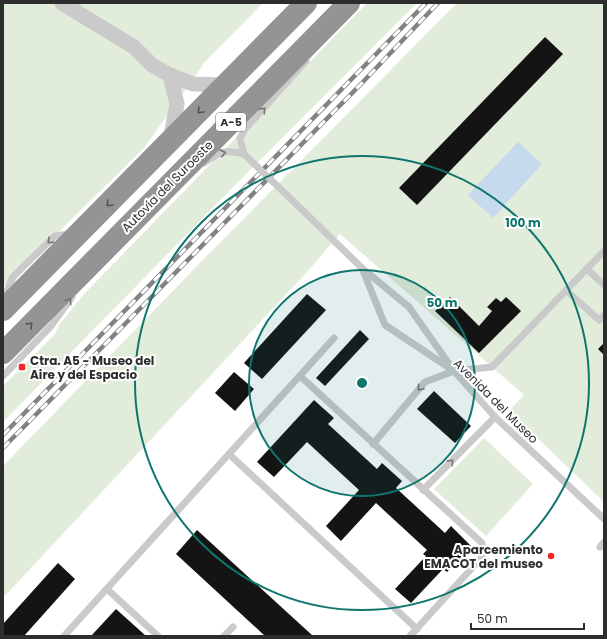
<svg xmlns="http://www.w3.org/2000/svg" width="607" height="639" viewBox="0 0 607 639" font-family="Poppins,sans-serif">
  <rect width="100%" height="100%" fill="#fff"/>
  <g fill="#e2ecda">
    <polygon points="3,3 263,3 205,62 144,148 3,287"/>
    <polygon points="367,3 417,3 245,175 3,422 3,386 55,334 59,325 84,294"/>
    <polygon points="457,3 604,3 604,502 509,411 524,395 340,234 306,273 3,598 3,466 200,263"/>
    <polygon points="484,438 533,484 486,536 434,489"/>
  </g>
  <polygon fill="#c5daed" points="518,142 542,164 493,218 468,195"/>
  <g fill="#141414">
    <polygon points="545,37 563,54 417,205 399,188"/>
    <polygon points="307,294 326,310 262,379 244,363"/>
    <polygon points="450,297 479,326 492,311 487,307 496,298 501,302 506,297 521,311 479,353 435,311"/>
    <polygon points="360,330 369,339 325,386 316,378"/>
    <polygon points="604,343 604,355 598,349"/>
    <polygon points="234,372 254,389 235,411 215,393"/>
    <polygon points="434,391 471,426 455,443 417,409"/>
    <polygon points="314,400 334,418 328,424 377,469 382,463 402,481 396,488 445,533 451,526 471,546 447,572 443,569 411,603 395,589 426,556 423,554 427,550 376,503 341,541 326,526 359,490 307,442 274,477 257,462"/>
    <polygon points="197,530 313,636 265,636 176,554"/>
    <polygon points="58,563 75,579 24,636 3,636 3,624"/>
    <polygon points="116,609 146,636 91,636"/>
  </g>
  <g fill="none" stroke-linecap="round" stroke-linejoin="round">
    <g stroke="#cacaca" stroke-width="7">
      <polyline points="244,154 240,138 245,129 306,61"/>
      <path d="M 204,163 C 220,152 224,149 244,154"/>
      <polyline points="293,201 362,268 385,325 454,371 495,417 604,519"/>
      <polyline points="363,269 409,307 454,371 492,367 604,251"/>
      <polyline points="587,269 604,285"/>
      <polyline points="567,291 599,320 604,315"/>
      <polyline points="4,298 13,277 26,264 55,236 69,234"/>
      <polyline points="3,376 51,326 72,297"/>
      <polyline points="300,376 482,543 482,557 410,636"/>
      <polyline points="373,444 425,382 454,371"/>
      <polyline points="230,455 417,629"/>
      <polyline points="423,490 495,417"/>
      <polyline points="600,547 604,542"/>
      <polyline points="107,589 158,636"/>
      <polyline points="64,636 334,338"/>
      <polyline points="224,636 233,627"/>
    </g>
    <g stroke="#cacaca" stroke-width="15">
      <polyline points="62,3 134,47 152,65 170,75 193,84 225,85"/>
      <polyline points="170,141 177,104 170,75"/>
    </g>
    <g stroke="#949494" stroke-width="22">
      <polyline points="3,310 306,3"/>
      <polyline points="3,353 349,3"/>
    </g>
    <g stroke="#828282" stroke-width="4.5">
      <g id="rail">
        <polyline points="3,435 426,3"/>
        <polyline points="3,448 361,84 438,3"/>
      </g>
    </g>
    <use href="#rail" stroke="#fff" stroke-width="3" stroke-dasharray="9" stroke-linecap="butt"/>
    <polyline stroke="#cacaca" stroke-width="7" points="244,154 293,201"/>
  </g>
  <defs><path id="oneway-chevron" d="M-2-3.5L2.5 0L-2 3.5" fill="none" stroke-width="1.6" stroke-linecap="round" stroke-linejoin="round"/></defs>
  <g stroke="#747474">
    <use href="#oneway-chevron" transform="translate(263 110) rotate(-47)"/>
    <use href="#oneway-chevron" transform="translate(223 153) rotate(-13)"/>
    <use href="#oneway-chevron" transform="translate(50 241) rotate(138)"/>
    <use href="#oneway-chevron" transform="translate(69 301) rotate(-54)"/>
    <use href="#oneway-chevron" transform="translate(420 388) rotate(130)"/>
    <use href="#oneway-chevron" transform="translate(451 462) rotate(-45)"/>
  </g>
  <g stroke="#515151">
    <use href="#oneway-chevron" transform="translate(200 111) rotate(135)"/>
    <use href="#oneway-chevron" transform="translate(109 204) rotate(134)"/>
    <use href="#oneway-chevron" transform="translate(30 325) rotate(-46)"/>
  </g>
  <circle cx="362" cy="383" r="113" fill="#0f766e" fill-opacity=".12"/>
  <g fill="none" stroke="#0f766e" stroke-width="2">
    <circle cx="362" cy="383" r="113"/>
    <circle cx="362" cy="383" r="227"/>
  </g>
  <g fill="#ee2825" stroke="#fff" stroke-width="1.5">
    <rect x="18" y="363" width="8" height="8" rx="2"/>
    <circle cx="551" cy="556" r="4"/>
  </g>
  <g text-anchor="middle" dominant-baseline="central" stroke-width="4" stroke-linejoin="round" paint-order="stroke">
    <rect fill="#fff" stroke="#6c6c6c" stroke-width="1" x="216" y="113" width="30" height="18" rx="3"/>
    <g font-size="11" font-weight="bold" fill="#2d2d2d">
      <text x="231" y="122">A-5</text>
    </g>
    <g font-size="12" fill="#2d2d2d" stroke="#fff">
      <text transform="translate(167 186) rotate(-45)">Autovía del Suroeste</text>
      <text transform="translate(496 401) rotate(45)">Avenida del Museo</text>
    </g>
    <g font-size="12" font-weight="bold" fill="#2d2d2d" stroke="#fff" text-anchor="start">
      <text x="30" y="360">Ctra. A5 - Museo del<tspan x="30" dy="14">Aire y del Espacio</tspan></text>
      <text x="543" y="549" text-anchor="end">Aparcemiento<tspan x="543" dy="14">EMACOT del museo</tspan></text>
    </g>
  </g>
  <circle cx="362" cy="383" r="6" fill="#0f766e" stroke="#fff" stroke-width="2"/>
  <g font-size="12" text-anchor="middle" font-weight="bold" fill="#0f766e" stroke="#fff" stroke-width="4" stroke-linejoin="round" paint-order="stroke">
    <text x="523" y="227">100 m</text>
    <text x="442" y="307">50 m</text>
  </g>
  <rect width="607" height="639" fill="none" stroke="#2d2d2d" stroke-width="8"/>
  <path d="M471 623v6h113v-6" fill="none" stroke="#2d2d2d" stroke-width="2"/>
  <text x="477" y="623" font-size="12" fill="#2d2d2d" stroke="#ffffff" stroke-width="3" paint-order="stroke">50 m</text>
</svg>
